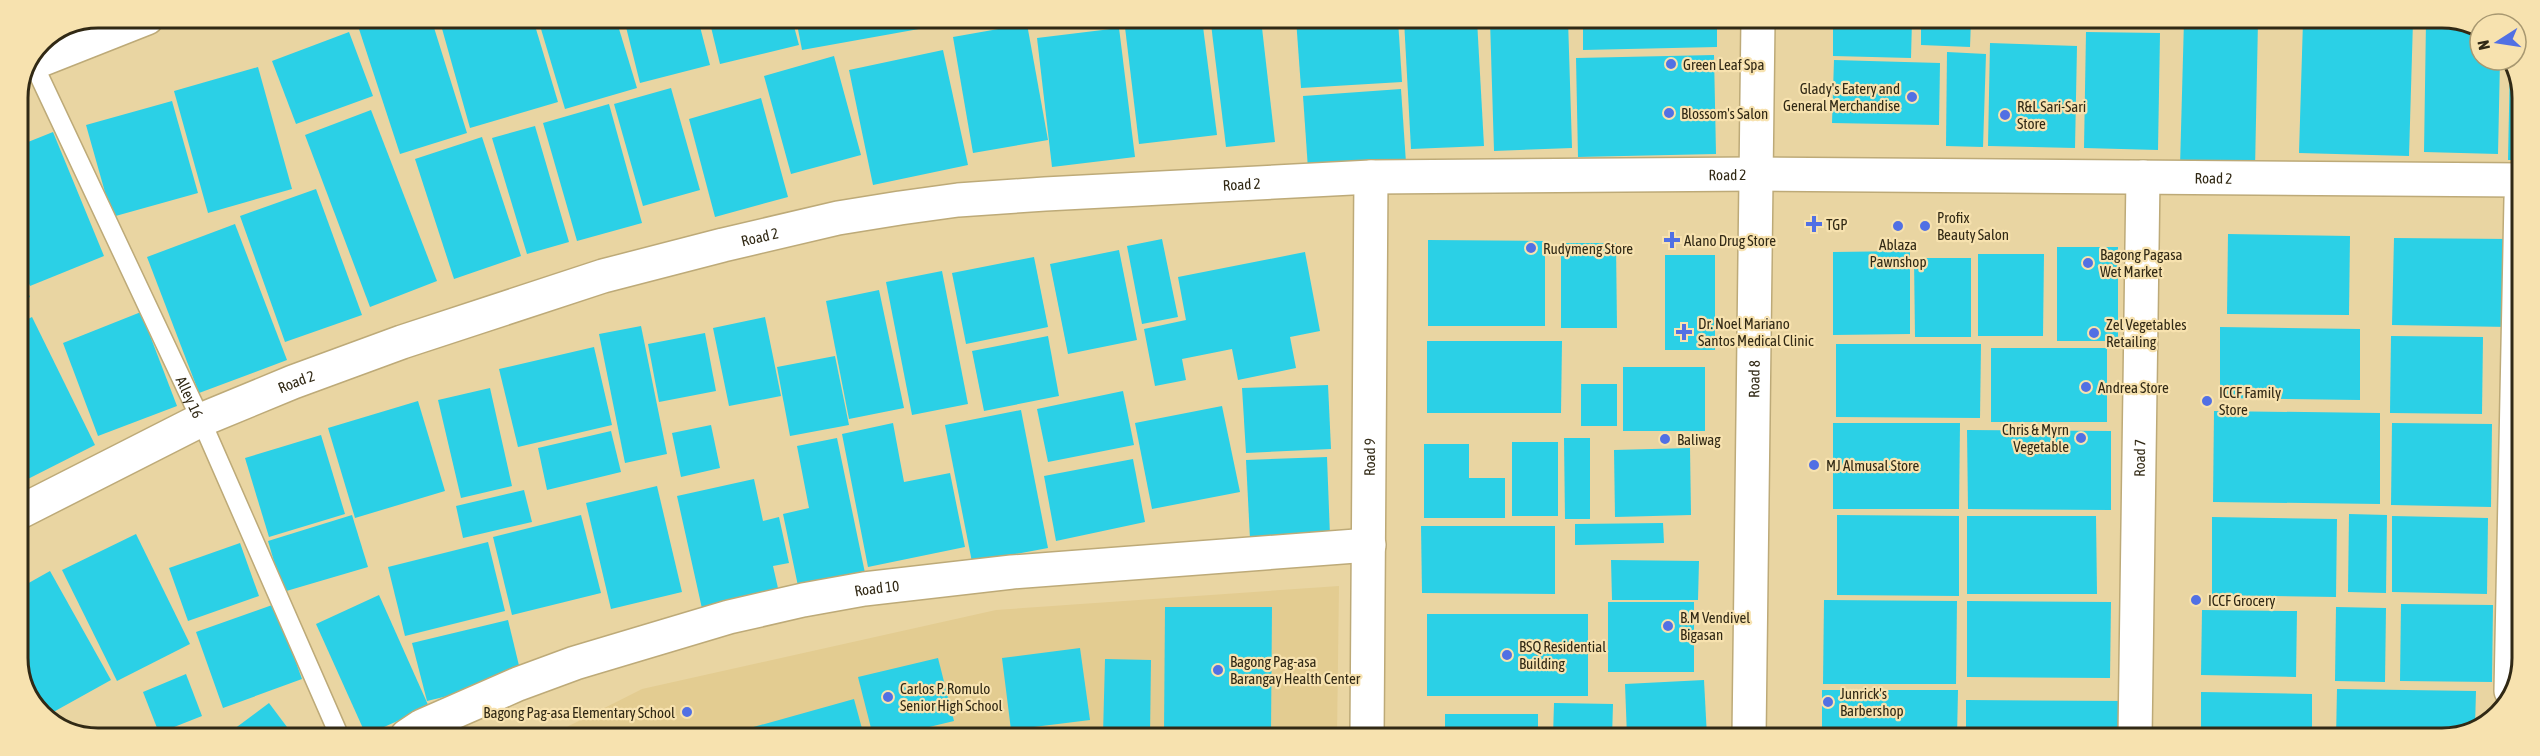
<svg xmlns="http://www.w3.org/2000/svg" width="2540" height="756" viewBox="0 0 2540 756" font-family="'Asap Condensed',sans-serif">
  <rect width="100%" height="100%" fill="#e9d5a2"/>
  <polygon fill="#e3cc91" points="1339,586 1337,737 549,736 642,689 996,610"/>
  <g fill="#2bd0e6">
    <polygon points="98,18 112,18 50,42 49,38"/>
    <polygon points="381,18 431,18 467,133 400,154 358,26"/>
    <polygon points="439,18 533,19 558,102 470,128"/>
    <polygon points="538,19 616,19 637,88 565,109"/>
    <polygon points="624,19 698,19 710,65 640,83"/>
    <polygon points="709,19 792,19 799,45 720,64"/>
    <polygon points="796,19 969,19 969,20 802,50"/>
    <polygon points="983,19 999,19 999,20 983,23"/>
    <polygon points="1124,19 1202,19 1217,135 1139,144"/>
    <polygon points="1261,19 1275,142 1226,147 1211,24"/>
    <polygon points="1296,19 1398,20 1402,82 1301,88"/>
    <polygon points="1404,20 1477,20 1484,146 1411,149"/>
    <polygon points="1490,20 1568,20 1572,148 1494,151"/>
    <polygon points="1583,20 1717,20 1717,47 1583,50"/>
    <polygon points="1833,20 1912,20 1911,58 1833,56"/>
    <polygon points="1921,20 1971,20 1970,47 1921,45"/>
    <polygon points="2184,20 2258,21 2255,169 2180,167"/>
    <polygon points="2303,21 2413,21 2409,156 2299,153"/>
    <polygon points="2426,21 2463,21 2480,32 2480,60 2500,60 2498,154 2424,152"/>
    <polygon points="1027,24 1048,140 973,153 953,37"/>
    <polygon points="1119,28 1135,157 1052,167 1037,38"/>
    <polygon points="349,32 373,96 296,124 272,61"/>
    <polygon points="2086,32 2160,33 2158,150 2084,148"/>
    <polygon points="1990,43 2077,46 2075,148 1988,146"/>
    <polygon points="943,50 968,165 873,185 849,70"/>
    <polygon points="1947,52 1986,54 1983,147 1946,146"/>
    <polygon points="1714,55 1716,154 1578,157 1576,58"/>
    <polygon points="834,56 861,155 791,174 764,76"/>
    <polygon points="1834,60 1940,63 1939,125 1832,123"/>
    <polygon points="2510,62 2522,93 2521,160 2508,160"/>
    <polygon points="258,67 292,189 208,213 174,91"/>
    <polygon points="671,88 700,190 643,206 614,104"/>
    <polygon points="1401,89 1406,163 1308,169 1303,96"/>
    <polygon points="761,98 788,197 715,217 689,119"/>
    <polygon points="172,101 198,193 112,217 86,125"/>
    <polygon points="609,104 642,223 577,241 543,123"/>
    <polygon points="371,110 437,281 370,307 305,135"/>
    <polygon points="535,126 569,242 527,254 492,138"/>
    <polygon points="53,132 104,256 30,286 18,256 18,146"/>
    <polygon points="482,137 521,256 454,279 415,159"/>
    <polygon points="316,189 362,315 285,342 240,216"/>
    <polygon points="235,224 287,360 199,393 147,257"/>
    <polygon points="2228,234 2350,236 2349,315 2227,314"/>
    <polygon points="2394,238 2509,239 2509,327 2392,325"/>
    <polygon points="1162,239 1178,317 1142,324 1127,246"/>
    <polygon points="1428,240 1545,241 1545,326 1428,326"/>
    <polygon points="1561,243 1616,243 1617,328 1561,328"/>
    <rect x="2057" y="247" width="61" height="94"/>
    <polygon points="1119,250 1137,340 1068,354 1050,264"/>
    <polygon points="1910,251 1910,334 1833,335 1833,252"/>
    <polygon points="1305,252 1320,331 1290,337 1296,368 1238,380 1232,349 1182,359 1186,380 1155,386 1144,329 1186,320 1178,277"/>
    <polygon points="1978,254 2044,254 2043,336 1978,336"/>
    <rect x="1665" y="255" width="50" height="95"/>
    <polygon points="1034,257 1048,327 966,344 952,273"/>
    <polygon points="1914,258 1971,258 1971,337 1915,337"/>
    <polygon points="18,270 30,297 18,303"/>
    <polygon points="942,271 968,404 912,415 886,282"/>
    <polygon points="879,290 904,408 849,419 826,301"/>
    <polygon points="141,312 177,406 98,436 63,343"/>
    <polygon points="32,317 95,445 18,484 18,324"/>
    <polygon points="765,317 781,396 729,406 713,328"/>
    <polygon points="641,326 667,454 625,463 599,334"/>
    <polygon points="2220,327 2360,329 2360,400 2220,398"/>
    <polygon points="705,333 716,391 659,402 648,344"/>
    <polygon points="1048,336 1059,396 984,411 972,351"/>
    <polygon points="2391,336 2483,337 2482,414 2390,413"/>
    <polygon points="1427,341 1562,341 1561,413 1427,413"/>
    <polygon points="1836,344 1981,344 1980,418 1836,417"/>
    <polygon points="594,347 612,425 518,447 499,369"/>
    <rect x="1991" y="348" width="116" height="74"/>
    <polygon points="835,356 849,425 790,436 777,367"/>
    <rect x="1623" y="367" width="82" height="64"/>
    <rect x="1581" y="384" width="36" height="42"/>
    <polygon points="1328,385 1331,449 1246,453 1242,388"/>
    <polygon points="490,388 512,486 461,498 438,400"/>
    <polygon points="1123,391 1134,445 1048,462 1037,409"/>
    <polygon points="418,401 445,491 355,518 328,428"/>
    <polygon points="1222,406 1240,492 1152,509 1135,423"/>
    <polygon points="1021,410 1048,548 972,562 945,425"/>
    <polygon points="2214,411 2380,413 2380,504 2213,502"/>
    <polygon points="893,423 904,482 950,473 965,547 868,567 842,434"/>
    <polygon points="1833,423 1960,423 1959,509 1833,509"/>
    <polygon points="2392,423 2492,424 2491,507 2391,505"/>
    <polygon points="711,425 720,468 681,477 672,433"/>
    <polygon points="1967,430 2111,431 2111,510 1968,509"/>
    <polygon points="611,431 621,472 547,490 538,448"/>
    <polygon points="321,435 345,514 269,537 245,458"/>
    <polygon points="837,438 865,573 798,586 783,514 809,508 797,446"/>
    <polygon points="1564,438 1590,438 1590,519 1565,519"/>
    <rect x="1512" y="442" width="46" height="74"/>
    <polygon points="1424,444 1469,444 1469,478 1505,478 1505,518 1424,518"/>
    <polygon points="1690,448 1691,515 1615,517 1614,450"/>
    <polygon points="1327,457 1330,536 1250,539 1246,460"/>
    <polygon points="1133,459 1145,522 1056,541 1044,476"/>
    <polygon points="754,479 763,521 779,517 789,563 773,566 780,597 703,613 677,496"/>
    <polygon points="657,486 682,592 611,609 586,503"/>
    <polygon points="524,490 532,522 463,538 456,506"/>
    <polygon points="2349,514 2387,515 2386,593 2348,592"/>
    <polygon points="352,515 368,567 283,592 268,541"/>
    <polygon points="581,515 601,593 512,615 493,537"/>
    <polygon points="1837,515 1959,516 1959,596 1837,595"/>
    <polygon points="1967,516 2096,516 2097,594 1967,594"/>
    <polygon points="2392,516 2488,518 2487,594 2392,592"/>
    <polygon points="2212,517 2337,519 2336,597 2212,595"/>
    <polygon points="1663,523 1664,543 1575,545 1575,524"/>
    <polygon points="1421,526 1555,526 1555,594 1422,593"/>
    <polygon points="136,534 190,644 117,681 62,570"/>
    <polygon points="488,542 505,611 405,636 388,567"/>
    <polygon points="240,543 259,596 188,621 169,568"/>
    <polygon points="1611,560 1699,561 1698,600 1612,600"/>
    <polygon points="50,571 111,680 48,715 35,707 18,663 18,589"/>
    <polygon points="379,595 429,707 366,735 316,624"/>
    <polygon points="1824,600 1957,601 1956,684 1823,684"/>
    <polygon points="1967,601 2111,602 2110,678 1967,677"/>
    <rect x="1608" y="602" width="86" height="70"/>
    <polygon points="275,604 302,679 223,708 196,632"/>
    <polygon points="2401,604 2493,605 2492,682 2400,681"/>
    <polygon points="1165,607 1272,607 1271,732 1164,732"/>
    <polygon points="2336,607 2386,608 2385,682 2335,681"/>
    <polygon points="2202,610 2297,611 2296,677 2201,675"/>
    <rect x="1427" y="614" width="161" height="82"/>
    <polygon points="508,620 522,678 427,701 412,643"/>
    <polygon points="1080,648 1090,720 1011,730 1002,658"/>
    <polygon points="938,658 954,721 892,736 873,736 858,677"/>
    <polygon points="1105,659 1151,660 1150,736 1103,735"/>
    <polygon points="186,674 202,716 159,733 143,692"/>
    <polygon points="1704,680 1707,737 1627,737 1625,684"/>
    <polygon points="2337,689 2476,691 2475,727 2442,738 2336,738"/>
    <polygon points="1822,690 1958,690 1957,737 1822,737"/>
    <polygon points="2201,692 2312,694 2312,738 2201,738"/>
    <polygon points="854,699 864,736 725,736 725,735"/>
    <polygon points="1966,700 2127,701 2127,738 1966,737"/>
    <polygon points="269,703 293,735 226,735"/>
    <polygon points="1554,703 1613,704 1612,737 1553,737"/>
    <rect x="1445" y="714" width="93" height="23"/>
  </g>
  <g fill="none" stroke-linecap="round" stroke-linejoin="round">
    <g stroke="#bdaa78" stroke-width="21">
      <g id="lane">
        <path id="s1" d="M 33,63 L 201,420 L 339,735"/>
      </g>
    </g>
    <g stroke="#bdaa78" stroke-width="36">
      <g id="street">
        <polyline points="33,63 147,18"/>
        <path id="s2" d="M 18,513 L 201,420 L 293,382 L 402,342 L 603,276 L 723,245 L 838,218 L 900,208 L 958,200 L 1045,194 L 1371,177 L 1756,174 L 2521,180"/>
        <polyline points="2511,691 2521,199"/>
        <path id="s3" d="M 407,736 L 422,726 L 518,684 L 575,663 L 729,617 L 803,600 L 864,589 L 1012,572 L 1369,545"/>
        <path id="s4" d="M 1367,737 L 1371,177"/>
        <path id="s5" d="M 2135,738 L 2143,177"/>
      </g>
    </g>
    <g stroke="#bdaa78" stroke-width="36">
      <g id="secondary">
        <path id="s6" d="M 1749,737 L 1758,20"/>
      </g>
    </g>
    <use href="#lane" stroke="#fff" stroke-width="18"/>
    <use href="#street" stroke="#fff" stroke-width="33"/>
    <use href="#secondary" stroke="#fff" stroke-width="33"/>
  </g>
  <g fill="#5170e4" stroke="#f7e2af" stroke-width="2">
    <circle cx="1671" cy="64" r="6"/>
    <circle cx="1912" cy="97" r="6"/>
    <circle cx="1669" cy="113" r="6"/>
    <circle cx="2005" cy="115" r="6"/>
    <path d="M1811 215h6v6h6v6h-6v6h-6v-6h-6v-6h6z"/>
    <circle cx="1898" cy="226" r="6"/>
    <circle cx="1925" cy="226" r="6"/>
    <path d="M1669 231h6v6h6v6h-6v6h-6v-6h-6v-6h6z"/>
    <circle cx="1531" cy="248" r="6"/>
    <circle cx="2088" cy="263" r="6"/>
    <path d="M1681 323h6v6h6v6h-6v6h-6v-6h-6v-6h6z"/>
    <circle cx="2094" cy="333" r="6"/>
    <circle cx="2086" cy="387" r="6"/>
    <circle cx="2207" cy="401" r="6"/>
    <circle cx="2081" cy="438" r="6"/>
    <circle cx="1665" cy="439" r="6"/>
    <circle cx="1814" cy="465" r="6"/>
    <circle cx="2196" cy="600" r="6"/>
    <circle cx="1668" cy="626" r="6"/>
    <circle cx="1507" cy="655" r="6"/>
    <circle cx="1218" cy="670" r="6"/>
    <circle cx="888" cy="697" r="6"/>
    <circle cx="1828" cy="702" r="6"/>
    <circle cx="687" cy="712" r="6"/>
  </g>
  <g text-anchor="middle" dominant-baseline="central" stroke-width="4.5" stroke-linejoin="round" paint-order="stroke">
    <g font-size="15" fill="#312915" stroke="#f7e2af" text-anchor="start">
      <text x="1683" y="64">Green Leaf Spa</text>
      <text x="1900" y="88" text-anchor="end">Glady's Eatery and<tspan x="1900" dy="17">General Merchandise</tspan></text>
      <text x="2017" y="106">R&amp;L Sari-Sari<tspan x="2017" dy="17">Store</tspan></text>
      <text x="1681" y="113">Blossom's Salon</text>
      <text x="1937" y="217">Profix<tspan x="1937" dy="17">Beauty Salon</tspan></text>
      <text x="1826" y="224">TGP</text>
      <text x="1684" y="240">Alano Drug Store</text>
      <text x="1898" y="244" text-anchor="middle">Ablaza<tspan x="1898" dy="17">Pawnshop</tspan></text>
      <text x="1543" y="248">Rudymeng Store</text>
      <text x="2100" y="254">Bagong Pagasa<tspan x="2100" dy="17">Wet Market</tspan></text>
      <text x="1698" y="323">Dr. Noel Mariano<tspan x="1698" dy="17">Santos Medical Clinic</tspan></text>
      <text x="2106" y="324">Zel Vegetables<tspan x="2106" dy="17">Retailing</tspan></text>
      <text x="2098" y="387">Andrea Store</text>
      <text x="2219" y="392">ICCF Family<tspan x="2219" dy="17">Store</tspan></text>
      <text x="2069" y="429" text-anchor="end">Chris &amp; Myrn<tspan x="2069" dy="17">Vegetable</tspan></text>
      <text x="1677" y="439">Baliwag</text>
      <text x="1826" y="465">MJ Almusal Store</text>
      <text x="2208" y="600">ICCF Grocery</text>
      <text x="1680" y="617">B.M Vendivel<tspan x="1680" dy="17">Bigasan</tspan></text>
      <text x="1519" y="646">BSQ Residential<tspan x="1519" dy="17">Building</tspan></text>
      <text x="1230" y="661">Bagong Pag-asa<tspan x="1230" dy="17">Barangay Health Center</tspan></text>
      <text x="900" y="688">Carlos P. Romulo<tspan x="900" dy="17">Senior High School</tspan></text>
      <text x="1840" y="693">Junrick's<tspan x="1840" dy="17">Barbershop</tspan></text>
      <text x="675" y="712" text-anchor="end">Bagong Pag-asa Elementary School</text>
    </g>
    <g font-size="15" fill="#312915" stroke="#f7e2af">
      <text stroke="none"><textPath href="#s2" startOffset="1766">Road 2</textPath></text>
      <text stroke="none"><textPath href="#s2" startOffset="2252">Road 2</textPath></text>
      <text stroke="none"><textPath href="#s2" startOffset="1280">Road 2</textPath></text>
      <text stroke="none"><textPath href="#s2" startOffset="794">Road 2</textPath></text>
      <text stroke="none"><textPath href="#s6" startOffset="358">Road 8</textPath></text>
      <text stroke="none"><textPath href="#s2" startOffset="308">Road 2</textPath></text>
      <text stroke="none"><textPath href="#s1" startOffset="369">Alley 16</textPath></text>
      <text stroke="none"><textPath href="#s4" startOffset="280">Road 9</textPath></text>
      <text stroke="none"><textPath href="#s5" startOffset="280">Road 7</textPath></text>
      <text stroke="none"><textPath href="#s3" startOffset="495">Road 10</textPath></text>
    </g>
  </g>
  <path d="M0 0H2540V756H0ZM98 28H2442A70 70 0 0 1 2512 98V658A70 70 0 0 1 2442 728H98A70 70 0 0 1 28 658V98A70 70 0 0 1 98 28Z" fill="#f7e2af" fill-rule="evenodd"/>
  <path fill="none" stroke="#312915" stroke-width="3" d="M98 28H2442A70 70 0 0 1 2512 98V658A70 70 0 0 1 2442 728H98A70 70 0 0 1 28 658V98A70 70 0 0 1 98 28Z"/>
  <g transform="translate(2498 42) rotate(258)"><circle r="28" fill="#f7e2af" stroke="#a89871" stroke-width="1.5"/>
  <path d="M0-4.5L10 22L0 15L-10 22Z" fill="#5170e4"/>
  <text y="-9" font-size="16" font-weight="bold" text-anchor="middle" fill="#312915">N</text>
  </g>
</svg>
